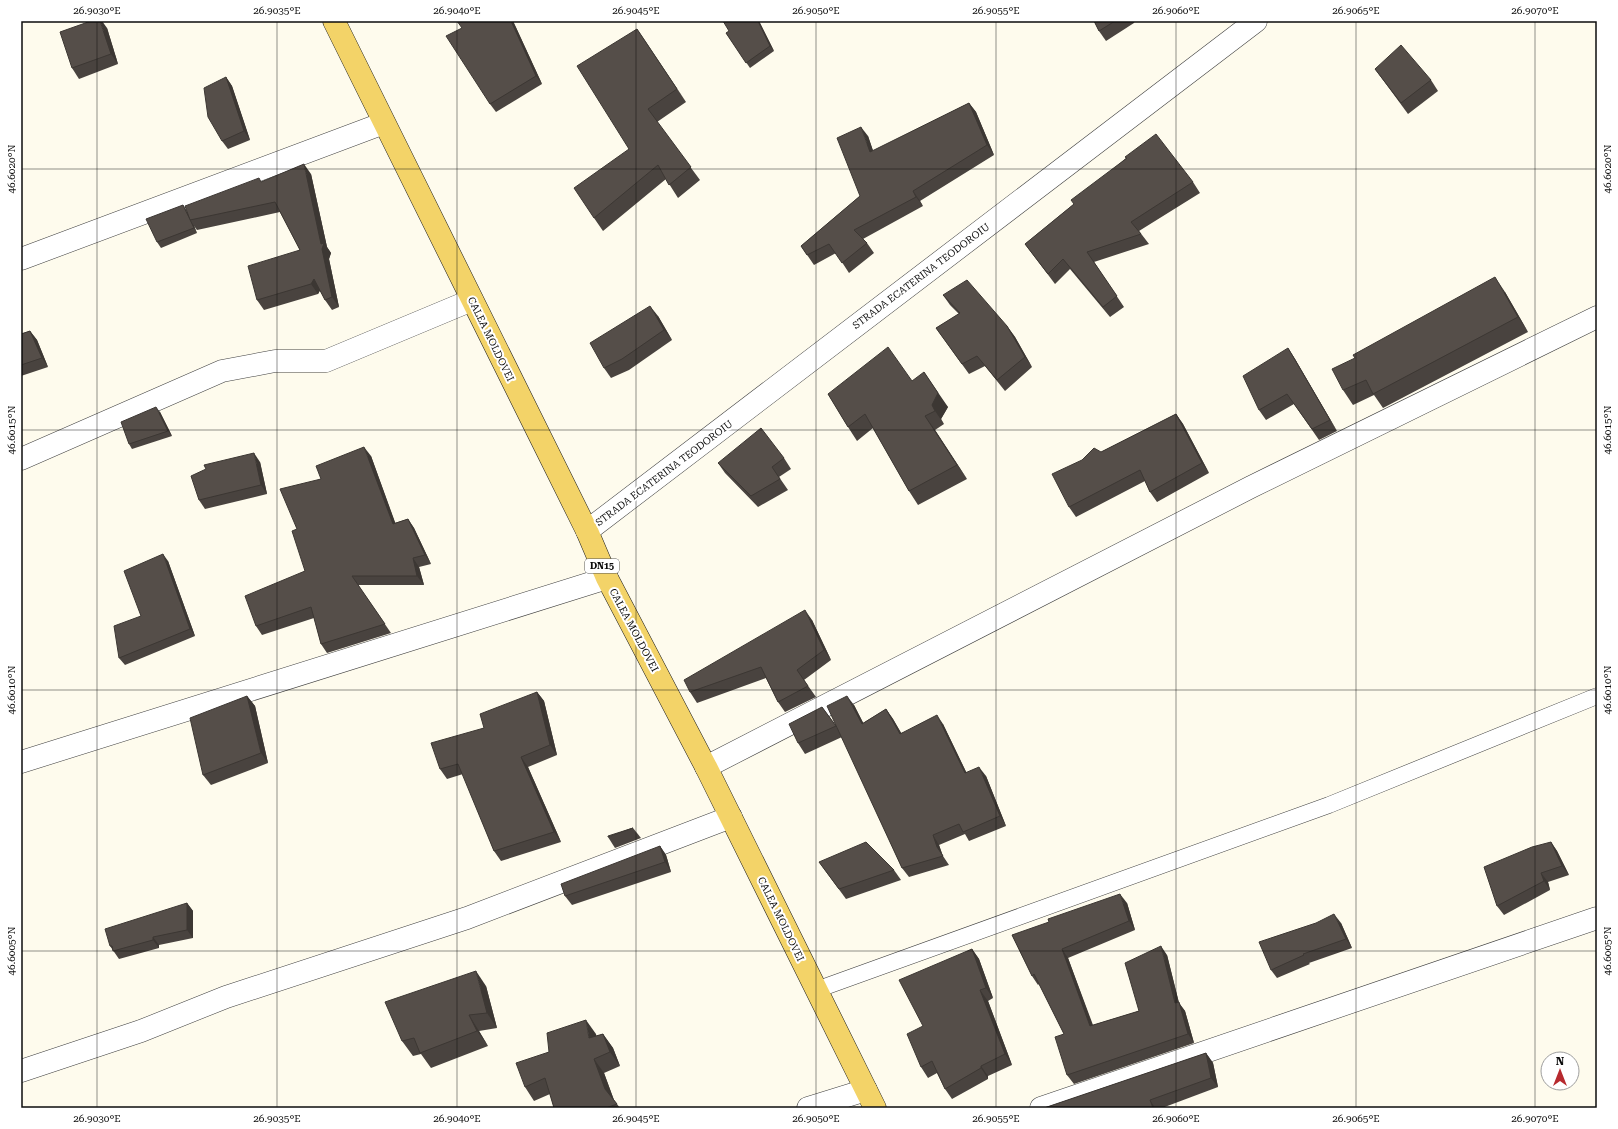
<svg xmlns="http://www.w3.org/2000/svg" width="1618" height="1129" viewBox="0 0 1618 1129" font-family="'Roboto Serif',serif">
  <rect width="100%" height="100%" fill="#fefbed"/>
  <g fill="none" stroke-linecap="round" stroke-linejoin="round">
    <g stroke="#3f3f3f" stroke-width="17">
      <polyline id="lane" points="816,990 1329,805 1597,696"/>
    </g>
    <g stroke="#3f3f3f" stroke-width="23">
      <g id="street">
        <polyline points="21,259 384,123"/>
        <polyline points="21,459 222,371 275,361 326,361 472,300"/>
        <polyline points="587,531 1256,21"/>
        <polyline points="21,762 607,578"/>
        <polyline points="706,767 1251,487 1597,317"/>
        <polyline points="21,1071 141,1031 226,997 467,918 731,817"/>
        <polyline points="808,1108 866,1090"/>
        <polyline points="1041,1108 1597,918"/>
      </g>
    </g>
    <g stroke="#1d1d1d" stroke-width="23">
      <polyline id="primary" points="334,21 587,531 607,578 706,767 875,1108"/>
    </g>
    <use href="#lane" stroke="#fff" stroke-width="16"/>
    <use href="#street" stroke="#fff" stroke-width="22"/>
    <use href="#primary" stroke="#f3d368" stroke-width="22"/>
  </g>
  <g fill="#49433f">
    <polygon points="513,21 542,84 496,112 490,104 462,28"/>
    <polygon points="759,21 774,51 750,68 726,33"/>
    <polygon points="1094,21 1135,21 1134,23 1106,41 1099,31"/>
    <polygon points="107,28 118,64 79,79 72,68"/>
    <polygon points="637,29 686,102 657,122 700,180 678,198 666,179 603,231 594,218 629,149"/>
    <polygon points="1375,69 1431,80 1438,91 1408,114"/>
    <polygon points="226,77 232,86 250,140 228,149 222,141"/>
    <polygon points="969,103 976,112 994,155 920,201 923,206 863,239 867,243 874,253 849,273 836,253 814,265 801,246 860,196 868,136 873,151"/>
    <polygon points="1125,157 1193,182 1200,193 1139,231 1149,244 1094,262 1124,307 1110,317 1070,269 1055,284 1025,244 1074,204 1126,158"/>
    <polygon points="311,174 327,247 331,253 329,259 339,307 332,310 325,300 320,290 318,294 264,310 257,300 300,250 280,212 197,230 194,226 197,233 161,248 157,242 183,205 187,212 261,182"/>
    <polygon points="1505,292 1528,332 1383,408 1374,395 1353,405 1343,390"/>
    <polygon points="943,295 1007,326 1015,337 1032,367 1005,391 985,366 969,374 936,328 959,314 950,305"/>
    <polygon points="658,316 672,340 629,370 611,378 604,368"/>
    <polygon points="30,331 37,340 48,367 21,376 21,334"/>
    <polygon points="1288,348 1295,359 1337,431 1319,440 1294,404 1266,420 1259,410"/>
    <polygon points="912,381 948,407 941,419 944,424 935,430 967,479 918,505 909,491 873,428 857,441 848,427 828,394"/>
    <polygon points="160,412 172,436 132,449 129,444"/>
    <polygon points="1176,414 1183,424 1209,473 1157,502 1150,492 1145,481 1076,517 1069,507 1101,452"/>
    <polygon points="371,456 395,523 408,519 414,528 431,564 419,567 424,585 358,585 391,633 327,653 321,644 314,618 262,635 256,626 305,571 321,479"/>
    <polygon points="784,458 791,469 779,477 788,490 758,507 725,473 718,463"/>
    <polygon points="260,462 267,494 205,509 199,500"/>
    <polygon points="168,561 195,636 125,665 119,658 141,616"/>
    <polygon points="812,620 831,660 804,680 816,697 785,712 778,702 766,678 697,703 690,692"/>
    <polygon points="537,692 544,701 557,755 528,767 561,842 501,861 494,851 463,774 447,779 440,769 484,728"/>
    <polygon points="247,696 255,706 268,763 211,785 203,775"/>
    <polygon points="854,705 863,723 886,709 893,719 901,733 943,724 966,772 986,776 1006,826 969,841 965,834 939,845 943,856 949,865 909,877 902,868 842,737 805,754 798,743 822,707 839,730"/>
    <polygon points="633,828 641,838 615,848 608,837"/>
    <polygon points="1551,842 1557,851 1569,875 1548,882 1550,890 1504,915 1497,906"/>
    <polygon points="660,846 666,855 671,872 572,905 565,896"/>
    <polygon points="819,862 894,870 901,880 846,899"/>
    <polygon points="187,903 193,911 193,938 159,945 159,948 119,959 110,946"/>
    <polygon points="1127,903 1135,930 1068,958 1093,1025 1139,1011 1167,955 1179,1003 1185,1011 1194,1043 1074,1084 1067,1075 1064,1034 1039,984 1038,985 1032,976 1012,935"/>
    <polygon points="1341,923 1352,948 1309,963 1310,964 1277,978 1271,970"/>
    <polygon points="972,949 979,959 993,998 988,1001 1012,1065 988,1076 988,1079 952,1099 945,1089 937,1073 928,1078 921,1067 923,1026"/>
    <polygon points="486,986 497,1028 479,1031 488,1046 431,1068 421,1054 413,1056 402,1041"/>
    <polygon points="596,1034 596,1036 603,1034 613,1048 620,1066 604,1073 614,1100 620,1108 554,1108 550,1094 534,1101 525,1087 549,1052"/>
    <polygon points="1206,1053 1213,1063 1218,1087 1162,1108 1044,1108"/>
  </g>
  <g fill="#3c3733">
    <polygon points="100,21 102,21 107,28 118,64 111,54"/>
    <polygon points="511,21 513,21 542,84 536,76"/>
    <polygon points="758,21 759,21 774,51 770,46"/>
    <polygon points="637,29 646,42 686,102 677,89"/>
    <polygon points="226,77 232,86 250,140 244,131"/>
    <polygon points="969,103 976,112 994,155 987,145"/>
    <polygon points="861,127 868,136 877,162 870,152"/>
    <polygon points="304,164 311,174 327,247 331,253 329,259 339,307 332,297"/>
    <polygon points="913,191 920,201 923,206 916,197"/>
    <polygon points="190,221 194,226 197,233 194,228"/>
    <polygon points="1495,277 1505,292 1528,332 1518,317"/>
    <polygon points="314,279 321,289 318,294 311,284"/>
    <polygon points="650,306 658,316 672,340 664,330"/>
    <polygon points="1007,326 1015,337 1032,367 1025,357"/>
    <polygon points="30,331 37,340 48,367 42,358"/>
    <polygon points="1288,348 1295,359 1337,431 1330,420"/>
    <polygon points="924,372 948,407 941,419 944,424 935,411 932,405"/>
    <polygon points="156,407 160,412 172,436 168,431"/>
    <polygon points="1176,414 1183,424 1209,473 1202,463"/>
    <polygon points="925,416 935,430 967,479 957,465"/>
    <polygon points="364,447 371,456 399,533 393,524"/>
    <polygon points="254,453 260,462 267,494 261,485"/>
    <polygon points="408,519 414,528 431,564 425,555"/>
    <polygon points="163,554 168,561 195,636 190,629"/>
    <polygon points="413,558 419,567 424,585 417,576"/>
    <polygon points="805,610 812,620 831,660 824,650"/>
    <polygon points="537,692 544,701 557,755 550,745"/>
    <polygon points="247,696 255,706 268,763 261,753"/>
    <polygon points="847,696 854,705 869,734 862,724"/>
    <polygon points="886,709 893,719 907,743 900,734"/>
    <polygon points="937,715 943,724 971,782 965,773"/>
    <polygon points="521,757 528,767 561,842 554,832"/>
    <polygon points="979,767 986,776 1006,826 1000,816"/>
    <polygon points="933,835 939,845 943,857 937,847"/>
    <polygon points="1551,842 1557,851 1569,875 1562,866"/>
    <polygon points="660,846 666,855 671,872 665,862"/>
    <polygon points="1541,873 1548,882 1550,890 1544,881"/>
    <polygon points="1120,894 1127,903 1135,930 1129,921"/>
    <polygon points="187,903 193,911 193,938 187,930"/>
    <polygon points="1334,914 1341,923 1352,948 1346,939"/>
    <polygon points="153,937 159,945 159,948 153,940"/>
    <polygon points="1161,946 1167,955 1179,1003 1185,1011 1194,1043 1188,1034 1175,1003"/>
    <polygon points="972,949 979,959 993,998 986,988"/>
    <polygon points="1062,949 1068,958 1096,1035 1090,1026"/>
    <polygon points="476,971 486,986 497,1028 487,1013"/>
    <polygon points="980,990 988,1001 1012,1065 1005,1054"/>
    <polygon points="469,1015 479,1031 488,1046 477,1031"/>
    <polygon points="586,1020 596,1034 599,1052 589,1038"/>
    <polygon points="603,1034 613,1048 620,1066 610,1052"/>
    <polygon points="1206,1053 1213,1063 1218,1087 1211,1078"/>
    <polygon points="594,1059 604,1073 615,1103 605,1089"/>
    <polygon points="981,1066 988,1076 988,1079 981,1068"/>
    <polygon points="1150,1100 1155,1108 1153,1108"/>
  </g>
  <g fill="#554e49" stroke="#3c3733">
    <polygon points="91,21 100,21 111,54 72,68 60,32"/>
    <polygon points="457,21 511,21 536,76 490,104 446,36 462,28"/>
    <polygon points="723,21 758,21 770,46 746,63 726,33 729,31"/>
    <polygon points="1094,21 1115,21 1099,31"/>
    <polygon points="637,29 677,89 648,109 691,167 669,185 658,165 594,218 574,188 629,149 577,66"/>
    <polygon points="1401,45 1431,80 1401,103 1375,69"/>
    <polygon points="226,77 244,131 222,141 208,117 204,88"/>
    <polygon points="969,103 987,145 913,191 916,197 854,230 867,243 842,263 829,244 807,255 801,246 860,196 837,138 861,127 870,152"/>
    <polygon points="1156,134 1193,182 1131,222 1141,234 1087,252 1117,296 1103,307 1063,259 1048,274 1025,244 1074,204 1071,200 1127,158 1125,157"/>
    <polygon points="304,164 321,244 324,243 322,249 332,297 325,300 314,279 311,284 257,300 248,266 300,250 275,202 190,220 185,206 259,178 261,182"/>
    <polygon points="183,205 194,228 157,242 146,219"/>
    <polygon points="1495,277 1518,317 1373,394 1366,380 1343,390 1332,369 1355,358 1353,355"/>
    <polygon points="967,280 1007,326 1025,357 997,380 977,356 962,364 936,328 960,313 943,295"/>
    <polygon points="650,306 664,330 622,359 604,368 590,343"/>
    <polygon points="30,331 42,358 21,365 21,334"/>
    <polygon points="888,347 912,381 924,372 938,393 932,405 935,411 925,416 957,465 909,491 865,414 848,427 828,394"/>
    <polygon points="1288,348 1330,420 1312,429 1287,394 1259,410 1243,376"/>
    <polygon points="156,407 168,431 129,444 121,422"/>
    <polygon points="1176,414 1202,463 1150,492 1140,470 1069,507 1052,474 1082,460 1094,448 1101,452"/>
    <polygon points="761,428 784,458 772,467 780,479 751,496 718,463"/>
    <polygon points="364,447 393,524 408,519 425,555 413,558 417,576 352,576 385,624 321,644 311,607 256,626 245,596 305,571 292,531 297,529 280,489 321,479 316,466"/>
    <polygon points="254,453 261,485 199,500 191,476 206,469 204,465"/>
    <polygon points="163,554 190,629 119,658 114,626 141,616 124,571"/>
    <polygon points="805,610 824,650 797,670 808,686 778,702 761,667 690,692 684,680"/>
    <polygon points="537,692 550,745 521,757 554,832 494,851 458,764 440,769 431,743 484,728 480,714"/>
    <polygon points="247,696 261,753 203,775 190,718"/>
    <polygon points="847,696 862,724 886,709 900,734 937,715 965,773 979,767 1000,816 963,832 959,824 933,835 937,847 943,856 902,868 827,706"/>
    <polygon points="822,707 836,726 798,743 789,724"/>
    <polygon points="633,828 608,837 608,836"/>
    <polygon points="866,842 894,870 839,889 819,862"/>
    <polygon points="1551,842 1562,866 1541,873 1544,881 1497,906 1484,867 1532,847"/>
    <polygon points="660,846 665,862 565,896 561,884"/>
    <polygon points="1120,894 1129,921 1062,949 1090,1026 1139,1011 1125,963 1161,946 1175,1003 1179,1002 1188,1034 1067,1075 1055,1037 1064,1034 1034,974 1032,976 1012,935 1049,922 1048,919"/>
    <polygon points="187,903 187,930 153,937 153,940 113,951 112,946 110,946 105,929"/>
    <polygon points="1334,914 1346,939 1303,954 1304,955 1271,970 1259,942 1316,923"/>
    <polygon points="972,949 986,988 980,990 1005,1054 981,1066 981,1068 945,1089 932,1061 921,1067 907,1034 923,1026 899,980"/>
    <polygon points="476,971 487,1013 469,1015 477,1031 420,1053 414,1038 402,1041 385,1002"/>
    <polygon points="586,1020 589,1038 603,1034 610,1052 594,1059 605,1089 617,1104 606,1108 554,1108 545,1078 525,1087 516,1063 549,1052 547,1033"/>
    <polygon points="1206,1053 1211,1078 1150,1100 1153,1108 1044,1108"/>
  </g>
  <path fill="none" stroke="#0c0c0c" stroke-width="1" stroke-opacity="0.45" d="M 97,21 L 97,1108M 277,21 L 277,1108M 457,21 L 457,1108M 636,21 L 636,1108M 816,21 L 816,1108M 996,21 L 996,1108M 1176,21 L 1176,1108M 1356,21 L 1356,1108M 1535,21 L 1535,1108M 21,169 L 1597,169M 21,430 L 1597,430M 21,690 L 1597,690M 21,951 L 1597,951"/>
  <g text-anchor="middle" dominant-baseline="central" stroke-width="4" stroke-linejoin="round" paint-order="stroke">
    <rect fill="#fff" stroke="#555" stroke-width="1" x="585" y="559" width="34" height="14" rx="3"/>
    <g font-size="9" font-weight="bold" fill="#0c0c0c">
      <text x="602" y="566">DN15</text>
    </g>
    <g font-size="10" fill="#0c0c0c" stroke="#fff">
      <text transform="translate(921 276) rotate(-37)">STRADA ECATERINA TEODOROIU</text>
      <text transform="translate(491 339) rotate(64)">CALEA MOLDOVEI</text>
      <text transform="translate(664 473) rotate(-37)">STRADA ECATERINA TEODOROIU</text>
      <text transform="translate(634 630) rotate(62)">CALEA MOLDOVEI</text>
      <text transform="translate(781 919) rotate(64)">CALEA MOLDOVEI</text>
    </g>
  </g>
  <rect width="1618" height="1129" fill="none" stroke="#ffffff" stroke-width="44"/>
  <g transform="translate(1560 1071)"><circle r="19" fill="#ffffff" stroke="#9e9e9e"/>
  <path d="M0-3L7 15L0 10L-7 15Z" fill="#b72a2f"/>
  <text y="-6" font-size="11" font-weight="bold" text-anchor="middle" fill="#0c0c0c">N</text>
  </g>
  <rect x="22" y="22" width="1574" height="1085" fill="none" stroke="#0c0c0c" stroke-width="1.5"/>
  <g font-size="10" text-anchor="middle" fill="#0c0c0c">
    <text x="97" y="14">26.9030°E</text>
    <text x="277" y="14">26.9035°E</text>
    <text x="457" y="14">26.9040°E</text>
    <text x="636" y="14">26.9045°E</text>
    <text x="816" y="14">26.9050°E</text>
    <text x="996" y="14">26.9055°E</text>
    <text x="1176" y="14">26.9060°E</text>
    <text x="1356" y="14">26.9065°E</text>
    <text x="1535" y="14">26.9070°E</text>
    <text transform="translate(11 169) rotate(-90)" y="4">46.6020°N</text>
    <text transform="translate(1607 169) rotate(-90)" y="4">46.6020°N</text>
    <text transform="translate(11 430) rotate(-90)" y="4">46.6015°N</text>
    <text transform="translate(1607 430) rotate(-90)" y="4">46.6015°N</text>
    <text transform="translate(11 690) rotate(-90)" y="4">46.6010°N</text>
    <text transform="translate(1607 690) rotate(-90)" y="4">46.6010°N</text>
    <text transform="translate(11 951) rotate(-90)" y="4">46.6005°N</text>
    <text transform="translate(1607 951) rotate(-90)" y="4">46.6005°N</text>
    <text x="97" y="1122">26.9030°E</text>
    <text x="277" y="1122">26.9035°E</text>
    <text x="457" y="1122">26.9040°E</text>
    <text x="636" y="1122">26.9045°E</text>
    <text x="816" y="1122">26.9050°E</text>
    <text x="996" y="1122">26.9055°E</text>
    <text x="1176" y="1122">26.9060°E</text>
    <text x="1356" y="1122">26.9065°E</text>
    <text x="1535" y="1122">26.9070°E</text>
  </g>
</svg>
